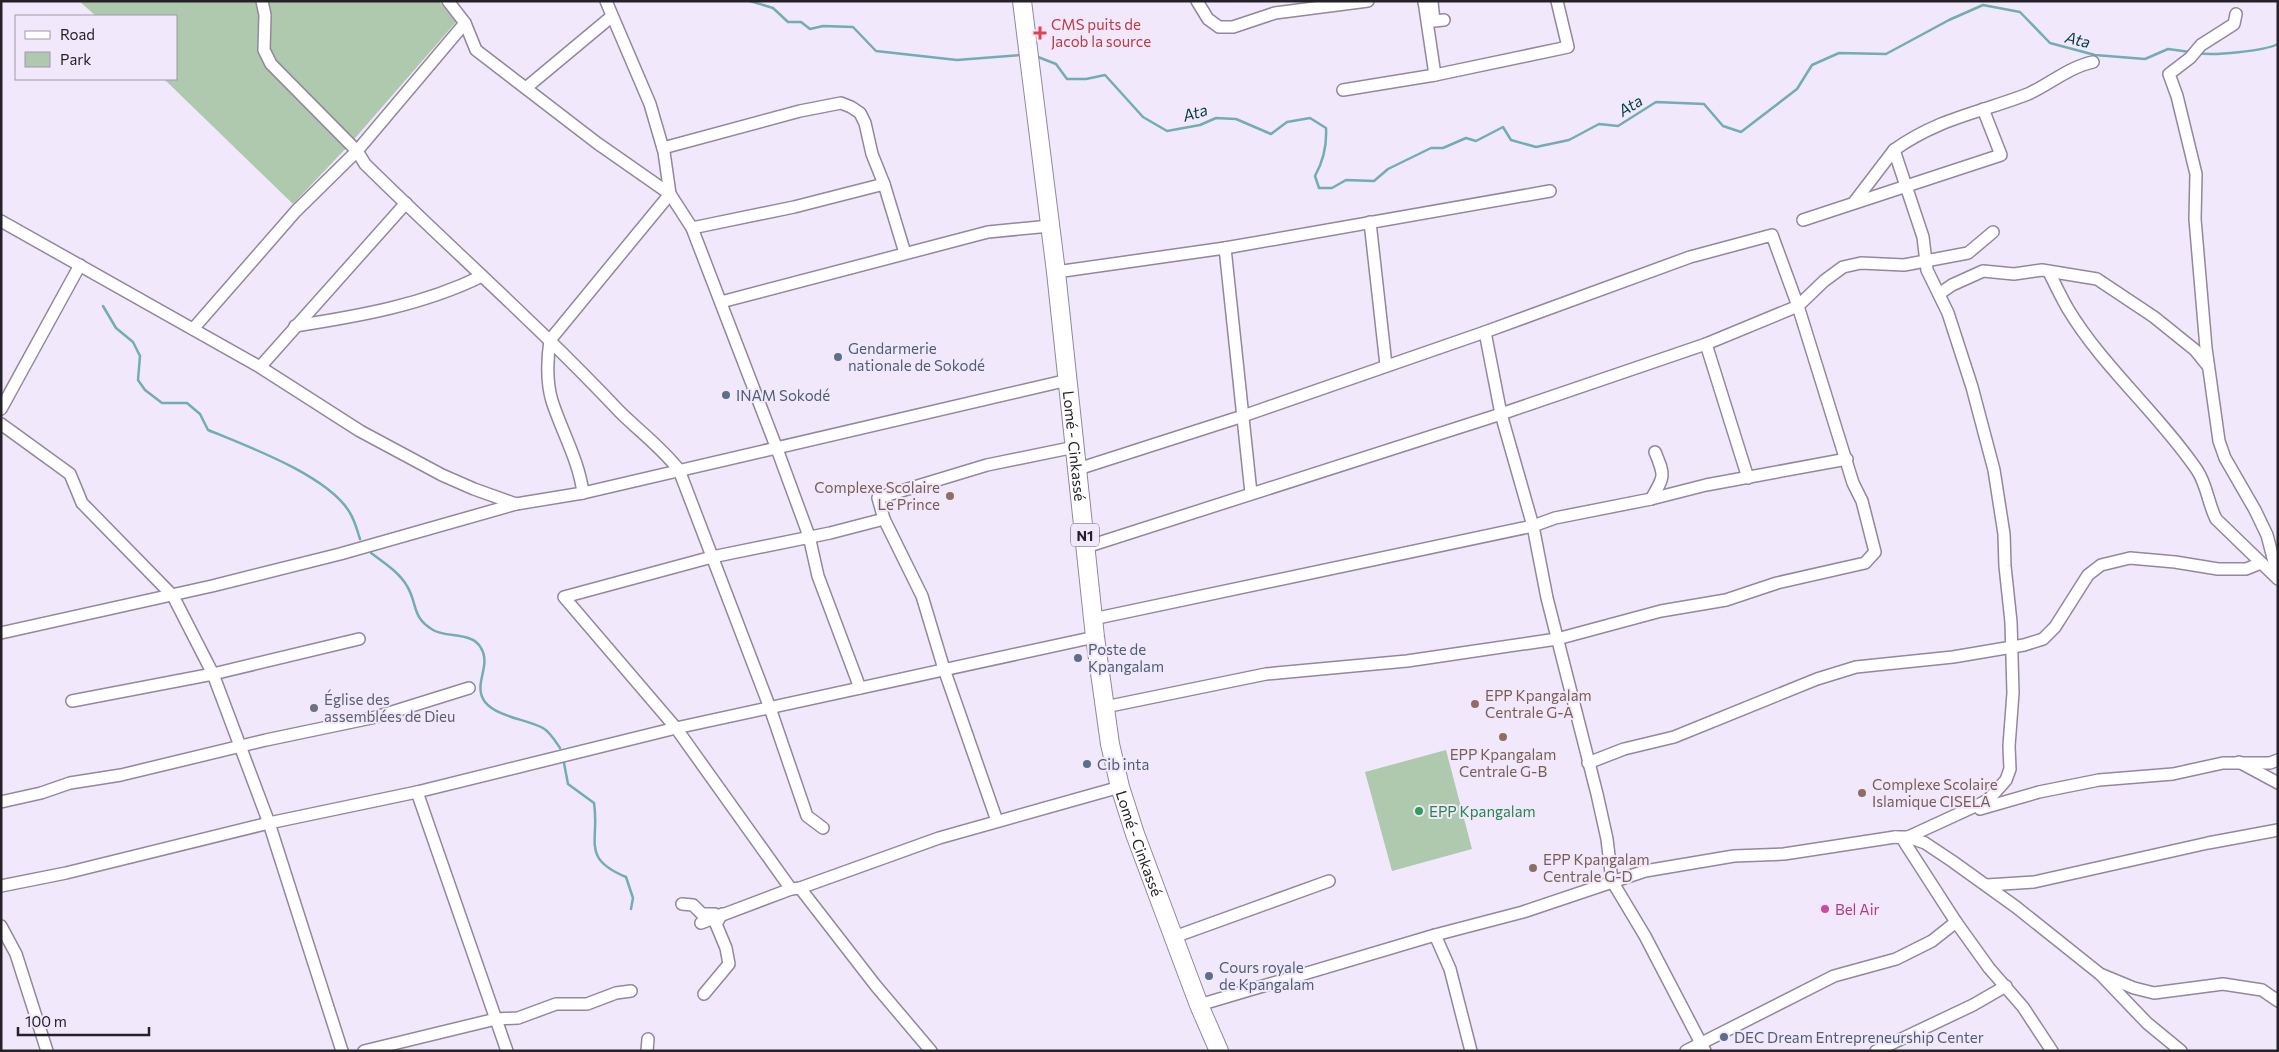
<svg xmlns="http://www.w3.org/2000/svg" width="2279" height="1052" viewBox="0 0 2279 1052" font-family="Commissioner,sans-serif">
  <rect width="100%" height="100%" fill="#f2e8fb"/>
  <g fill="#aec9ae">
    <polygon points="79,1 439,1 456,22 350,144 293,204 164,79 176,79 176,16 96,16"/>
    <polygon points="1446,750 1472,849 1392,871 1365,772"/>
  </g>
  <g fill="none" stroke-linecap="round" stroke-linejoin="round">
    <g stroke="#71adb1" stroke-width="2.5">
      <polyline points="750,1 773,8 788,22 801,22 810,29 823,26 853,27 876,51 957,60 1020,55"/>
      <path d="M 2198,53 C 2213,56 2264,51 2278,44"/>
      <path d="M 1038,57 L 1056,64 L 1067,79 L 1086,79 L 1105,75 L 1143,117 L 1167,131 L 1200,125 L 1216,118 L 1236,119 L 1271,134 L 1287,122 L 1310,118 L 1326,128 C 1327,146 1324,160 1315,176 L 1319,188 L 1332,188 L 1346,180 L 1374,181 L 1388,169 L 1431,148 L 1443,148 L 1466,138 L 1476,141 L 1503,127 L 1511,140 L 1536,147 L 1569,140 L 1599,124 L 1618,126 L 1656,102 L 1704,104 L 1723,126 L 1741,132 L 1797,89 L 1812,65 L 1839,53 L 1886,54 L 1949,20 L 1983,5 L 2020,12 L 2050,43 L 2095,55 L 2145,59 L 2168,49 L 2190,52"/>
      <path d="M 103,306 L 116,328 L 133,342 L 140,356 L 138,380 L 145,390 L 162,403 L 187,403 L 200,414 L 208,430 C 247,446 329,476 350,513 C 355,521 357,530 360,539"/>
      <path d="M 371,553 C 383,562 399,572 407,586 C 418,604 411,617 433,630 C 447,638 473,632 481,648 C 492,666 472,685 485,702 C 497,717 526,719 543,728 C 550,732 556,742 560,748"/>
      <path d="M 564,763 L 568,784 L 594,803 C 600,841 580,858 626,877 L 633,898 L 631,909"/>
    </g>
    <g stroke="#92889a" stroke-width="14">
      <g id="minor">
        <polyline points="448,1 465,23 476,50 597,143 670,194 692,228 777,449 809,536 818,576 860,688"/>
        <polyline points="1197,1 1208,19 1219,27 1233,27 1275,13 1368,1"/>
        <polyline points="1424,1 1435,75"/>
        <polyline points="1424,2 1432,2 1434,21 1444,20"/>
        <polyline points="2236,14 2234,24 2201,45 2190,58 2169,74 2177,96 2196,174 2195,219 2206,348 2219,441 2225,458 2255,510 2267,535 2278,577"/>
        <path d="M 465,23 L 357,151 L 365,164 C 449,247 538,325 619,411 C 639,431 661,447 679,470 L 770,708 L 807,816 L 823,828"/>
        <polyline points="527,87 611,17"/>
        <polyline points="1343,90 1435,75 1568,47 1557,1"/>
        <polyline points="663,148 800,111 841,103 851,107 860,113 865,123 872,154 884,184 905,253"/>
        <polyline points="1855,201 1894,150"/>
        <polyline points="1803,220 2001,155 1983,109"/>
        <polyline points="1,221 260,367 360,431 442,475 474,489 516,504"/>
        <polyline points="1370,222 1386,365"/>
        <polyline points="692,228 794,207 884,184"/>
        <polyline points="1225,248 1251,493"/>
        <polyline points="1056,272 1225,248 1550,191"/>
        <path d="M 2049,272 C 2055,284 2061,297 2068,309 C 2102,366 2159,414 2197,470 C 2207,485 2208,503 2216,519 L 2278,579"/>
        <polyline points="1939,294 1952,285 1983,271 2014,274 2042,270 2097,279 2154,317 2195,350 2208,366"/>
        <polyline points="721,302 988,232 1050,226"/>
        <path d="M 295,326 C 359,316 423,305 482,276"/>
        <polyline points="193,329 296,211 357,151 271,64 264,50 265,15 262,1"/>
        <polyline points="1485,332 1501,414 1533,526 1547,598 1597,794 1607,839 1612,881 1645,936 1705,1051"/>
        <polyline points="1706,344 1748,478"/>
        <polyline points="260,367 406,203"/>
        <polyline points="1,409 80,265"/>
        <polyline points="1,424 70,474 82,503 173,596 213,674 269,823 342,1051"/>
        <polyline points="1078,469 1243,416 1485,332 1690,257 1772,235 1798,306 1853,483 1862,501 1875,552 1865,563 1777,583 1726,600 1661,611 1557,639 1407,661 1266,674 1105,707"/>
        <path d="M 583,493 C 579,461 562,432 552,401 C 546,381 547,361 550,340 L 670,194 L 664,152 L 650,104 L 606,1"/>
        <path d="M 1651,499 C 1665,476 1665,476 1655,452"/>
        <polyline points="1086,547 1501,414 1706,344 1798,306 1824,281 1843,267 1861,263 1904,265 1968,253 1993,232"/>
        <polyline points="1093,619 1533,526 1555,518 1651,499 1706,485 1847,459"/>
        <polyline points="1,633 212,586 340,554 516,504 583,493 1068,380"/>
        <polyline points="72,701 213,674 359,639"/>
        <polyline points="2239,762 2278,783"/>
        <polyline points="1588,763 1624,749 1674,737 1817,679 1856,667 1953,657 2024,645 2043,639 2055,627 2088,575 2101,565 2130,558 2175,562 2218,569 2246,569 2261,563"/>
        <polyline points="417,792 507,1051"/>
        <polyline points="1,802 41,793 70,783 121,775 266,740 376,717 469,688"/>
        <polyline points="1980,809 2039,792 2099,780 2173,774 2223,763 2270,763 2278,760"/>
        <polyline points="997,821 944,669 922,596 884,519 878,498 987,465 1075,447"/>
        <polyline points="1895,837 1902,838 1905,843 1956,922 1989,968 2023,1007 2052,1051"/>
        <path d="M 1908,837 L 1982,803 L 1989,799 L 2006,780 L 2010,769 L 2009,746 L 2013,693 L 2011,622 L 2005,566 L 2004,534 L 1994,470 L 1972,387 L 1948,313 L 1927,270 L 1923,237 L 1894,150 C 1939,118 1979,113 2028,94 C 2050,84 2069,67 2093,62"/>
        <polyline points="1987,885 2034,882 2208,843 2278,830"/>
        <polyline points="1,886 66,873 269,823 417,792 676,728 1095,637"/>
        <polyline points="800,888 876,986 931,1051"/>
        <polyline points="791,889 676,728 564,597 712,557 830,533 884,519"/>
        <polyline points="682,904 693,905 702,914 715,914"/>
        <polyline points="701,923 791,889 800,888 939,838 1120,787"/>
        <polyline points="1,926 16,954 47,1051"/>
        <polyline points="1435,935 1450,969 1471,1051"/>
        <polyline points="1174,937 1329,881"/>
        <polyline points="2101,975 2147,1023 2181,1051"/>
        <polyline points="704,994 729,964 726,948 716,924 722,914"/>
        <polyline points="1199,1005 1435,935 1523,912 1645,871 1734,856 1784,854 1895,837 1908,837 1925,843 1952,861 2016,907 2100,974 2134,988 2154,993 2223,984 2262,990 2278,1001"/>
        <polyline points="364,1051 496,1019 518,1018 556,1004 587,1004 616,993 631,991"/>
        <polyline points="647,1051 648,1039"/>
        <polyline points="1686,1051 1834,976 1896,959 1932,941 1956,922"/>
        <polyline points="1876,1051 1973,1005 2006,986"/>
      </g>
    </g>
    <g stroke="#92889a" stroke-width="20">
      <g id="highway">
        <path id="s1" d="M 1022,1 L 1056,272 L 1095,637 L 1110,744 L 1120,787 L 1135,834 L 1199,1005 L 1219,1051"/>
      </g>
    </g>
    <use href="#minor" stroke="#fff" stroke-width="11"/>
    <use href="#highway" stroke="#fff" stroke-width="18"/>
  </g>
  <path fill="#e0444e" stroke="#f2e8fb" stroke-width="2" d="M1037.5 25.5h5v5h5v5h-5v5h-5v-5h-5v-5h5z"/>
  <g fill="#5c6f8a" stroke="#f2e8fb" stroke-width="2">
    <circle cx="838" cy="357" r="5"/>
    <circle cx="726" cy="395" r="5"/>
    <circle cx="1078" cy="658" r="5"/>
    <circle cx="1087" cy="764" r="5"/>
    <circle cx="1209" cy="976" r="5"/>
    <circle cx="1724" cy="1037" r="5"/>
  </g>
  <g fill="#8d6e63" stroke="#f2e8fb" stroke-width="2">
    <circle cx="950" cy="496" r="5"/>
    <circle cx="1475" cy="704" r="5"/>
    <circle cx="1503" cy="737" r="5"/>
    <circle cx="1862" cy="793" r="5"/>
    <circle cx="1533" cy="868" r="5"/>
  </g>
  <circle fill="#6b7280" stroke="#f2e8fb" stroke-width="2" cx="314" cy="708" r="5"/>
  <circle fill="#2e9e5b" stroke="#f2e8fb" stroke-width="2" cx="1419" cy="811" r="5"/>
  <circle fill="#d1479c" stroke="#f2e8fb" stroke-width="2" cx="1825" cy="909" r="5"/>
  <g text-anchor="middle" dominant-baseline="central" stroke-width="4" stroke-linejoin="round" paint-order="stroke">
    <rect fill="#f2e8fb" stroke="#625d67" stroke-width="1" x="1071" y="523.5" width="28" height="23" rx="4"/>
    <g font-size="14" font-weight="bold" fill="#252128">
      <text x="1085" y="535">N1</text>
    </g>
    <g font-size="15" fill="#be3a42" stroke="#f2e8fb" text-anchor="start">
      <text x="1051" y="24">CMS puits de<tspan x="1051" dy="17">Jacob la source</tspan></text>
    </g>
    <g font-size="15" fill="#4e5e75" stroke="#f2e8fb" text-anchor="start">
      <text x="848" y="348">Gendarmerie<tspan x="848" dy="17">nationale de Sokodé</tspan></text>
      <text x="736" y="395">INAM Sokodé</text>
      <text x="1088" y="649">Poste de<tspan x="1088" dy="17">Kpangalam</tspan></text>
      <text x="1097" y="764">Cib inta</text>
      <text x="1219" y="967">Cours royale<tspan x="1219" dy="17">de Kpangalam</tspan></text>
      <text x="1734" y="1037">DEC Dream Entrepreneurship Center</text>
    </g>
    <g font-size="15" fill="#252128" stroke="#f2e8fb">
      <text stroke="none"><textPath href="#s1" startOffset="448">Lomé - Cinkassé</textPath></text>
      <text stroke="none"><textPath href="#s1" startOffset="852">Lomé - Cinkassé</textPath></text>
    </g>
    <g font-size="15" fill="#785e54" stroke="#f2e8fb" text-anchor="start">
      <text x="940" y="487" text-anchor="end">Complexe Scolaire<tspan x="940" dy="17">Le Prince</tspan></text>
      <text x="1485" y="695">EPP Kpangalam<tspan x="1485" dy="17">Centrale G-A</tspan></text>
      <text x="1503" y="754" text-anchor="middle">EPP Kpangalam<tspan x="1503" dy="17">Centrale G-B</tspan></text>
      <text x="1872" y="784">Complexe Scolaire<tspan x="1872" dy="17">Islamique CISELA</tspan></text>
      <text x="1543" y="859">EPP Kpangalam<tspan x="1543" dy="17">Centrale G-D</tspan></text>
    </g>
    <g font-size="15" fill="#5b616d" stroke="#f2e8fb" text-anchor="start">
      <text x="324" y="699">Église des<tspan x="324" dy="17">assemblées de Dieu</tspan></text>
    </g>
    <g font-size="15" fill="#27864d" stroke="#f2e8fb" text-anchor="start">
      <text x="1429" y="811">EPP Kpangalam</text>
    </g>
    <g font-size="15" fill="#b23c85" stroke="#f2e8fb" text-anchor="start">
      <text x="1835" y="909">Bel Air</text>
    </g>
    <g font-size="16" font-style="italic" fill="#033e42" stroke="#f2e8fb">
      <text transform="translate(2078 39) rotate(14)">Ata</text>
      <text transform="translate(1630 105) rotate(-32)">Ata</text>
      <text transform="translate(1195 112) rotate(-16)">Ata</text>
    </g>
  </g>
  <rect width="2279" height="1052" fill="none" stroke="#252128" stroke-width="5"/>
  <rect x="15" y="15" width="162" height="65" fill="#f2e8fb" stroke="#a098a7"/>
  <rect x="25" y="31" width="25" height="8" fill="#ffffff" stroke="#a098a7"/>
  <text x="60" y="40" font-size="15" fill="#252128">Road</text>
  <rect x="25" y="52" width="25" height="15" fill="#aec9ae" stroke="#a098a7"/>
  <text x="60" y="65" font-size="15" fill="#252128">Park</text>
  <path d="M18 1027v8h131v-8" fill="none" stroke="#252128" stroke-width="2.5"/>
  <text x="25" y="1027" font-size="15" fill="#252128" stroke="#f2e8fb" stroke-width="4" paint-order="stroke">100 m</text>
</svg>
